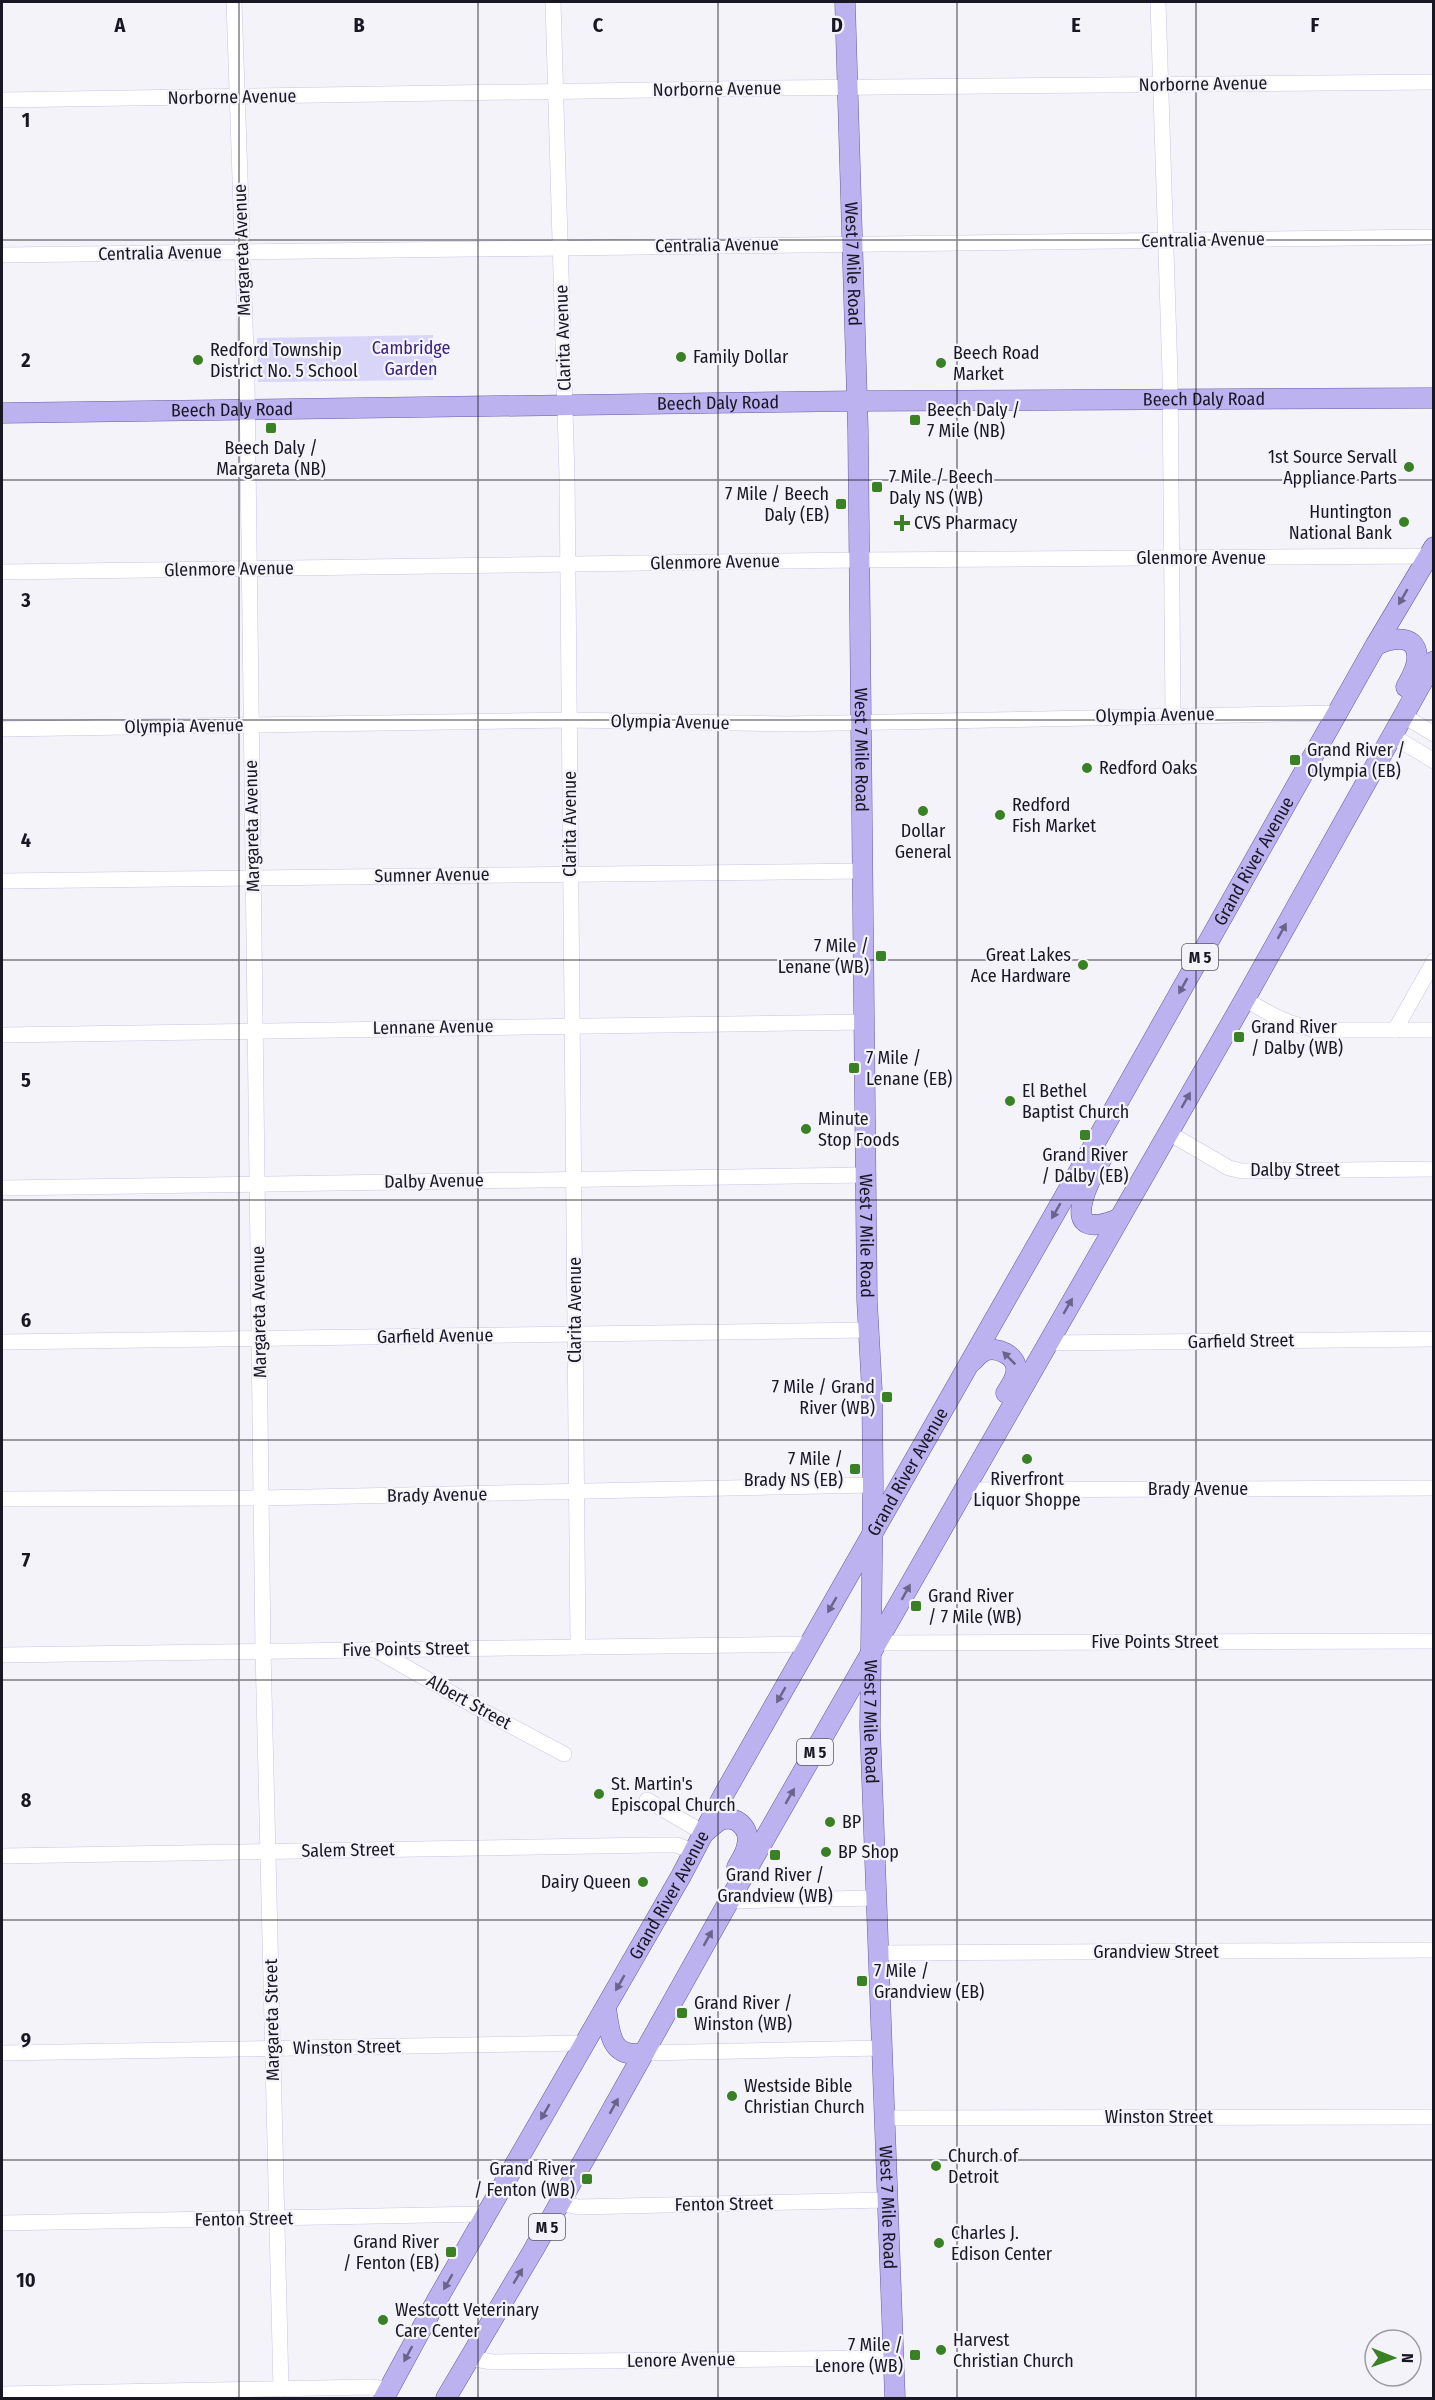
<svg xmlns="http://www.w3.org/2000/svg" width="1435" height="2400" viewBox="0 0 1435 2400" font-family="'Fira Sans Condensed',sans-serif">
  <rect width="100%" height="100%" fill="#f4f3fa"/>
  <polygon fill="#d8d5f9" points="433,335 433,380 258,382 257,338"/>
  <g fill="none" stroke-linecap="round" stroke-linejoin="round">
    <g stroke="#c8c5e6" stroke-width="16">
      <g id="minor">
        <polyline points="234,2 247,382 263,1651 281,2389"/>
        <polyline points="553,2 567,477 578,1647"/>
        <polyline points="1158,2 1170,375 1173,715"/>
        <polyline points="2,100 775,88 1434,82"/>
        <polyline points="2,255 1434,237"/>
        <polyline points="2,572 859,560 1428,556"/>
        <polyline points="1402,715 1434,734"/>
        <polyline points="2,729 569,720 786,724 1338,713"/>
        <polyline points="1391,735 1434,761"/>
        <polyline points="2,881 862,871"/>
        <path d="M 1245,999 C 1269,1014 1289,1025 1318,1030 L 1434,1030"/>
        <polyline points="1395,1030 1434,961"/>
        <polyline points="2,1035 864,1022"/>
        <polyline points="1167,1132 1229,1168 1242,1171 1434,1169"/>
        <polyline points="2,1188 866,1175"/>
        <polyline points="2,1342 868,1330"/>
        <polyline points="1048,1343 1434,1339"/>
        <polyline points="963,1490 1434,1488"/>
        <polyline points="2,1499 262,1498 873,1485"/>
        <polyline points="877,1643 1434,1641"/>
        <polyline points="374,1649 485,1712 564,1754"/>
        <polyline points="2,1655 810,1644"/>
        <polyline points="647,1800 704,1833"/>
        <polyline points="2,1856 654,1845 677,1845 694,1852"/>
        <polyline points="729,1901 876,1898"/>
        <polyline points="878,1953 1434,1950"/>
        <polyline points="2,2053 584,2043"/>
        <polyline points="644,2053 881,2048"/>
        <polyline points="884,2118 1434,2117"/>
        <polyline points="561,2203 578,2207 887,2200"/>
        <polyline points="2,2223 486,2214"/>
        <polyline points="469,2358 492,2362 893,2358"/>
        <polyline points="2,2394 370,2387 390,2389"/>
      </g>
    </g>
    <g stroke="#665ba2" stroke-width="21">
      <g id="major">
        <path id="s1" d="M 845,2 L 858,431 L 867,1300 L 872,1391 L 873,1485 L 870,1726 L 895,2398"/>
        <path id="s2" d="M 2,413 L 857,401 L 1434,398"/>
        <path d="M 1375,646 C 1388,639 1416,632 1417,656 C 1418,667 1411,678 1406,687"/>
        <path d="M 1102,1158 C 1088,1182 1056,1244 1118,1219"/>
        <path d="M 973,1361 C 976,1357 979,1354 984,1351 C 996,1346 1018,1355 1016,1371 C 1016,1378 1010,1387 1006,1393"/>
        <path d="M 704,1833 C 709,1829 714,1824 719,1821 C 736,1813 751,1829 747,1845 C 746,1853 741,1860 737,1867"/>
        <path d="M 606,2008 C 610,2033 610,2059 644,2053"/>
        <path id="s3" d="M 384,2398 L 437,2300 L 681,1876 L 724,1794 L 1095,1143 L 1375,646 L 1434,547"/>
        <polyline points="446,2398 534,2249 729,1901 1245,999 1434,661"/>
      </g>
    </g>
    <use href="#minor" stroke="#fff" stroke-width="15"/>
    <use href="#major" stroke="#bcb2f0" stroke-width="20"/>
  </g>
  <defs><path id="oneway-solid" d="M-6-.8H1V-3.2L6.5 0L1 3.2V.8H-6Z" transform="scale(1.5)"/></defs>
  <g fill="#6a648a">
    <use href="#oneway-solid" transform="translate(1403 597) rotate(120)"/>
    <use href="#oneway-solid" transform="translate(1282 931) rotate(-61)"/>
    <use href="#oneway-solid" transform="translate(1183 986) rotate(119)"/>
    <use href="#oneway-solid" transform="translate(1186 1100) rotate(-60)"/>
    <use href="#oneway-solid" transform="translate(1056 1211) rotate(120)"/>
    <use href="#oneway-solid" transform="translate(1068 1306) rotate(-60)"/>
    <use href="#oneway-solid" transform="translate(1009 1358) rotate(-135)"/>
    <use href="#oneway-solid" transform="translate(906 1592) rotate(-61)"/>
    <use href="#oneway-solid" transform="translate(832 1605) rotate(120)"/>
    <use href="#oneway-solid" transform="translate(781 1695) rotate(120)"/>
    <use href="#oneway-solid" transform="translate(790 1796) rotate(-60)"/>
    <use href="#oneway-solid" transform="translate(708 1938) rotate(-61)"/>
    <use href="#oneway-solid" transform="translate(620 1983) rotate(120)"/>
    <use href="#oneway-solid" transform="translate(614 2106) rotate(-61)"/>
    <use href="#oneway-solid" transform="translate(545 2112) rotate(120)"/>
    <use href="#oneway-solid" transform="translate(518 2276) rotate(-59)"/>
    <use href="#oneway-solid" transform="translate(448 2282) rotate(120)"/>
    <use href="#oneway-solid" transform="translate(408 2354) rotate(118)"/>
  </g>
  <path fill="none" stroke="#181723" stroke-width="1.5" stroke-opacity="0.55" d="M 239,2 L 239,2398M 478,2 L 478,2398M 718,2 L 718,2398M 957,2 L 957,2398M 1196,2 L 1196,2398M 2,240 L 1434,240M 2,480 L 1434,480M 2,720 L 1434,720M 2,960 L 1434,960M 2,1200 L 1434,1200M 2,1440 L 1434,1440M 2,1680 L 1434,1680M 2,1920 L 1434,1920M 2,2160 L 1434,2160"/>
  <g fill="#3a8024" stroke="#f4f3fa" stroke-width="2">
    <circle cx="681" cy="357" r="6"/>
    <circle cx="198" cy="360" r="6"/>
    <circle cx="941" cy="363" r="6"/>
    <rect x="909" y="414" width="12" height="12" rx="3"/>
    <rect x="265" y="422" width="12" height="12" rx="3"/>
    <circle cx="1409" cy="467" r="6"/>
    <rect x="871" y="481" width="12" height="12" rx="3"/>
    <rect x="835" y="498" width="12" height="12" rx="3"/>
    <circle cx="1404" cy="522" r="6"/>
    <path d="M899 514h6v6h6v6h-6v6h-6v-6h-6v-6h6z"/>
    <rect x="1289" y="754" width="12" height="12" rx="3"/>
    <circle cx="1087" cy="768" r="6"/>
    <circle cx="923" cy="811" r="6"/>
    <circle cx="1000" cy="815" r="6"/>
    <rect x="875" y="950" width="12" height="12" rx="3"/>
    <circle cx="1083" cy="965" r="6"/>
    <rect x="1233" y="1031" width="12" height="12" rx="3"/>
    <rect x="848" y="1062" width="12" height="12" rx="3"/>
    <circle cx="1010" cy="1101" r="6"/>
    <circle cx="806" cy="1129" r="6"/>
    <rect x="1079" y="1129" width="12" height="12" rx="3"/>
    <rect x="881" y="1391" width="12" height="12" rx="3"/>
    <circle cx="1027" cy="1459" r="6"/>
    <rect x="849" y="1463" width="12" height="12" rx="3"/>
    <rect x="910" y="1600" width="12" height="12" rx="3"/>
    <circle cx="599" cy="1794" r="6"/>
    <circle cx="830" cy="1822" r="6"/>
    <circle cx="826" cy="1852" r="6"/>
    <rect x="769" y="1849" width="12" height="12" rx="3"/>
    <circle cx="643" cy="1882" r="6"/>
    <rect x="856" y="1975" width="12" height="12" rx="3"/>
    <rect x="676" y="2007" width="12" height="12" rx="3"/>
    <circle cx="732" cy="2096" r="6"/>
    <circle cx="936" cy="2166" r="6"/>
    <rect x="581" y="2173" width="12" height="12" rx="3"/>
    <circle cx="939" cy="2243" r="6"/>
    <rect x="445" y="2246" width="12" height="12" rx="3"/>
    <circle cx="383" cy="2320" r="6"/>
    <circle cx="941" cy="2350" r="6"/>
    <rect x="909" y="2349" width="12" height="12" rx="3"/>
  </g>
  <g text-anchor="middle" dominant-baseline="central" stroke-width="4.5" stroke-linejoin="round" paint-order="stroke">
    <g fill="#f4f3fa" stroke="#5a5964" stroke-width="1.5">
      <rect x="1182" y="944" width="36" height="26" rx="4.5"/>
      <rect x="797" y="1739" width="36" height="26" rx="4.5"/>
      <rect x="529" y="2214" width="36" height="26" rx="4.5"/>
    </g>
    <g font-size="16" font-weight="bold" fill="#181723">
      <text x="1200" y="957">M 5</text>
      <text x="815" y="1752">M 5</text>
      <text x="547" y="2227">M 5</text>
    </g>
    <g font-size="18" fill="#181723" stroke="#f4f3fa">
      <text transform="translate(1203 84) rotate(-1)">Norborne Avenue</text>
      <text transform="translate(717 89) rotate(-1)">Norborne Avenue</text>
      <text transform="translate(232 97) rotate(-1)">Norborne Avenue</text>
      <text transform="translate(1203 240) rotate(-1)">Centralia Avenue</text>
      <text transform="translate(717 245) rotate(-1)">Centralia Avenue</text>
      <text transform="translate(242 250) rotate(-92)">Margareta Avenue</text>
      <text transform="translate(160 253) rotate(-1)">Centralia Avenue</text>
      <text stroke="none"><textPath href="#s1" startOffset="262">West 7 Mile Road</textPath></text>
      <text transform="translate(563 338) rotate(-92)">Clarita Avenue</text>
      <text stroke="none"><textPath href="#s2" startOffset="1202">Beech Daly Road</textPath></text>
      <text stroke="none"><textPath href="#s2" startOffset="716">Beech Daly Road</textPath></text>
      <text stroke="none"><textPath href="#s2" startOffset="230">Beech Daly Road</textPath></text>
      <text x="1201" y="558">Glenmore Avenue</text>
      <text transform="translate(715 562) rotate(-1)">Glenmore Avenue</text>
      <text transform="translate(229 569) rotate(-1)">Glenmore Avenue</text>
      <text transform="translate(1155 715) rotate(-1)">Olympia Avenue</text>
      <text transform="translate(670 722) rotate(1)">Olympia Avenue</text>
      <text transform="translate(184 726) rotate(-1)">Olympia Avenue</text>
      <text stroke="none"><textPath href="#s1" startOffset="748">West 7 Mile Road</textPath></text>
      <text transform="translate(570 824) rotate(-90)">Clarita Avenue</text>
      <text transform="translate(252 826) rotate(-91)">Margareta Avenue</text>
      <text stroke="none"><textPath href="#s3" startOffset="1766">Grand River Avenue</textPath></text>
      <text transform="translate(432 875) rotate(-1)">Sumner Avenue</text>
      <text transform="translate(433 1027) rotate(-1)">Lennane Avenue</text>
      <text x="1295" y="1170">Dalby Street</text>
      <text transform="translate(434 1181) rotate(-1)">Dalby Avenue</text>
      <text stroke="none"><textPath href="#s1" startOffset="1234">West 7 Mile Road</textPath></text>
      <text transform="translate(575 1310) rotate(-90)">Clarita Avenue</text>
      <text transform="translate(259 1312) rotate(-91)">Margareta Avenue</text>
      <text transform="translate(435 1336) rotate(-1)">Garfield Avenue</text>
      <text transform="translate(1241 1341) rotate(-1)">Garfield Street</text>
      <text stroke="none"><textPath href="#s3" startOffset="1064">Grand River Avenue</textPath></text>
      <text x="1198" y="1489">Brady Avenue</text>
      <text transform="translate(437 1495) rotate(-1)">Brady Avenue</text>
      <text x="1155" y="1642">Five Points Street</text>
      <text transform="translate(406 1649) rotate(-1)">Five Points Street</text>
      <text transform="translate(469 1702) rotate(29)">Albert Street</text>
      <text stroke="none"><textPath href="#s1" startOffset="1720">West 7 Mile Road</textPath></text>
      <text transform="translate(348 1850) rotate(-1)">Salem Street</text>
      <text stroke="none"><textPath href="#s3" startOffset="578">Grand River Avenue</textPath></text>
      <text x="1156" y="1952">Grandview Street</text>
      <text transform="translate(272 2020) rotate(-91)">Margareta Street</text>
      <text transform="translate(347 2047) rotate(-1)">Winston Street</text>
      <text x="1159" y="2117">Winston Street</text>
      <text transform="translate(724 2204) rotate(-1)">Fenton Street</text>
      <text stroke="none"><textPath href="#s1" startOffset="2206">West 7 Mile Road</textPath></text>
      <text transform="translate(244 2219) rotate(-1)">Fenton Street</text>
      <text transform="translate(681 2360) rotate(-1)">Lenore Avenue</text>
    </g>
    <g font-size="18" fill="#392377" stroke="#f4f3fa">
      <text x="411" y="348">Cambridge<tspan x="411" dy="21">Garden</tspan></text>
    </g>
    <g font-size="18" fill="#181723" stroke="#f4f3fa" text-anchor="start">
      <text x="210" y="350">Redford Township<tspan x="210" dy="21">District No. 5 School</tspan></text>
      <text x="953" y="353">Beech Road<tspan x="953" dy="21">Market</tspan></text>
      <text x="693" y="357">Family Dollar</text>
      <text x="927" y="410">Beech Daly /<tspan x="927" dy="21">7 Mile (NB)</tspan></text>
      <text x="271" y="448" text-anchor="middle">Beech Daly /<tspan x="271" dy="21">Margareta (NB)</tspan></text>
      <text x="1397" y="457" text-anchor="end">1st Source Servall<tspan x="1397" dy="21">Appliance Parts</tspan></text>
      <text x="889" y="477">7 Mile / Beech<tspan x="889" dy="21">Daly NS (WB)</tspan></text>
      <text x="829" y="494" text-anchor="end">7 Mile / Beech<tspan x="829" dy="21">Daly (EB)</tspan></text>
      <text x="1392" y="512" text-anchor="end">Huntington<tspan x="1392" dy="21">National Bank</tspan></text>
      <text x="914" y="523">CVS Pharmacy</text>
      <text x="1307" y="750">Grand River /<tspan x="1307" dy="21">Olympia (EB)</tspan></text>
      <text x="1099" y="768">Redford Oaks</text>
      <text x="1012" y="805">Redford<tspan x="1012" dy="21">Fish Market</tspan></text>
      <text x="923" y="831" text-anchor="middle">Dollar<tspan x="923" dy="21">General</tspan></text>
      <text x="869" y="946" text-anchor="end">7 Mile /<tspan x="869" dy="21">Lenane (WB)</tspan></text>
      <text x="1071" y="955" text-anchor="end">Great Lakes<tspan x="1071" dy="21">Ace Hardware</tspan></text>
      <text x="1251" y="1027">Grand River<tspan x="1251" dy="21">/ Dalby (WB)</tspan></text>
      <text x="866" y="1058">7 Mile /<tspan x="866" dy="21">Lenane (EB)</tspan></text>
      <text x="1022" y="1091">El Bethel<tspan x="1022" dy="21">Baptist Church</tspan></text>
      <text x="818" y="1119">Minute<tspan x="818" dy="21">Stop Foods</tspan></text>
      <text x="1085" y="1155" text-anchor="middle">Grand River<tspan x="1085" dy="21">/ Dalby (EB)</tspan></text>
      <text x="875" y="1387" text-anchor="end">7 Mile / Grand<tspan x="875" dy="21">River (WB)</tspan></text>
      <text x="843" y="1459" text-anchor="end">7 Mile /<tspan x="843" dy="21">Brady NS (EB)</tspan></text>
      <text x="1027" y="1479" text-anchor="middle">Riverfront<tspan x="1027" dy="21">Liquor Shoppe</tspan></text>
      <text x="928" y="1596">Grand River<tspan x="928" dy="21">/ 7 Mile (WB)</tspan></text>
      <text x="611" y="1784">St. Martin's<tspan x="611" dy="21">Episcopal Church</tspan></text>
      <text x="842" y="1822">BP</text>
      <text x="838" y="1852">BP Shop</text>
      <text x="775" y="1875" text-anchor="middle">Grand River /<tspan x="775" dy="21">Grandview (WB)</tspan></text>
      <text x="631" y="1882" text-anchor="end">Dairy Queen</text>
      <text x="874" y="1971">7 Mile /<tspan x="874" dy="21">Grandview (EB)</tspan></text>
      <text x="694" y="2003">Grand River /<tspan x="694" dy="21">Winston (WB)</tspan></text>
      <text x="744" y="2086">Westside Bible<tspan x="744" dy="21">Christian Church</tspan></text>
      <text x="948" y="2156">Church of<tspan x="948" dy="21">Detroit</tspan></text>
      <text x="575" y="2169" text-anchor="end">Grand River<tspan x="575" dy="21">/ Fenton (WB)</tspan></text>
      <text x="951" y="2233">Charles J.<tspan x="951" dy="21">Edison Center</tspan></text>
      <text x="439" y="2242" text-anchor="end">Grand River<tspan x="439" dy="21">/ Fenton (EB)</tspan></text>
      <text x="395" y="2310">Westcott Veterinary<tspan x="395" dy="21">Care Center</tspan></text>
      <text x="953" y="2340">Harvest<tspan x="953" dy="21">Christian Church</tspan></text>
      <text x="903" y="2345" text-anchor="end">7 Mile /<tspan x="903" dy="21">Lenore (WB)</tspan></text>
    </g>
  </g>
  <g font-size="20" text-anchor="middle" font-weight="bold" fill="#181723" stroke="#f4f3fa" stroke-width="4.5" stroke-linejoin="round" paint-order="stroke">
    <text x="120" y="32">A</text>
    <text x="359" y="32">B</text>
    <text x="598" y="32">C</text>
    <text x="837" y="32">D</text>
    <text x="1076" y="32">E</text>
    <text x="1315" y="32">F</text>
    <text x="26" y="127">1</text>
    <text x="26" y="367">2</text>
    <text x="26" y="607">3</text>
    <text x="26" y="847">4</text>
    <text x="26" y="1087">5</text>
    <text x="26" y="1327">6</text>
    <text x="26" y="1567">7</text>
    <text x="26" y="1807">8</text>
    <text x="26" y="2047">9</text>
    <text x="26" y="2287">10</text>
  </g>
  <rect width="1435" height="2400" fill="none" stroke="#181723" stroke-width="6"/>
  <g transform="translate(1393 2358) rotate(91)"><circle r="28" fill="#f4f3fa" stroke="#9c9ba4" stroke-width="1.5"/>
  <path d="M0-4.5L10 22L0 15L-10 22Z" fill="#3a8024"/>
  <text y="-9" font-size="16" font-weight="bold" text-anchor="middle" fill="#181723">N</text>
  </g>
</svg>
